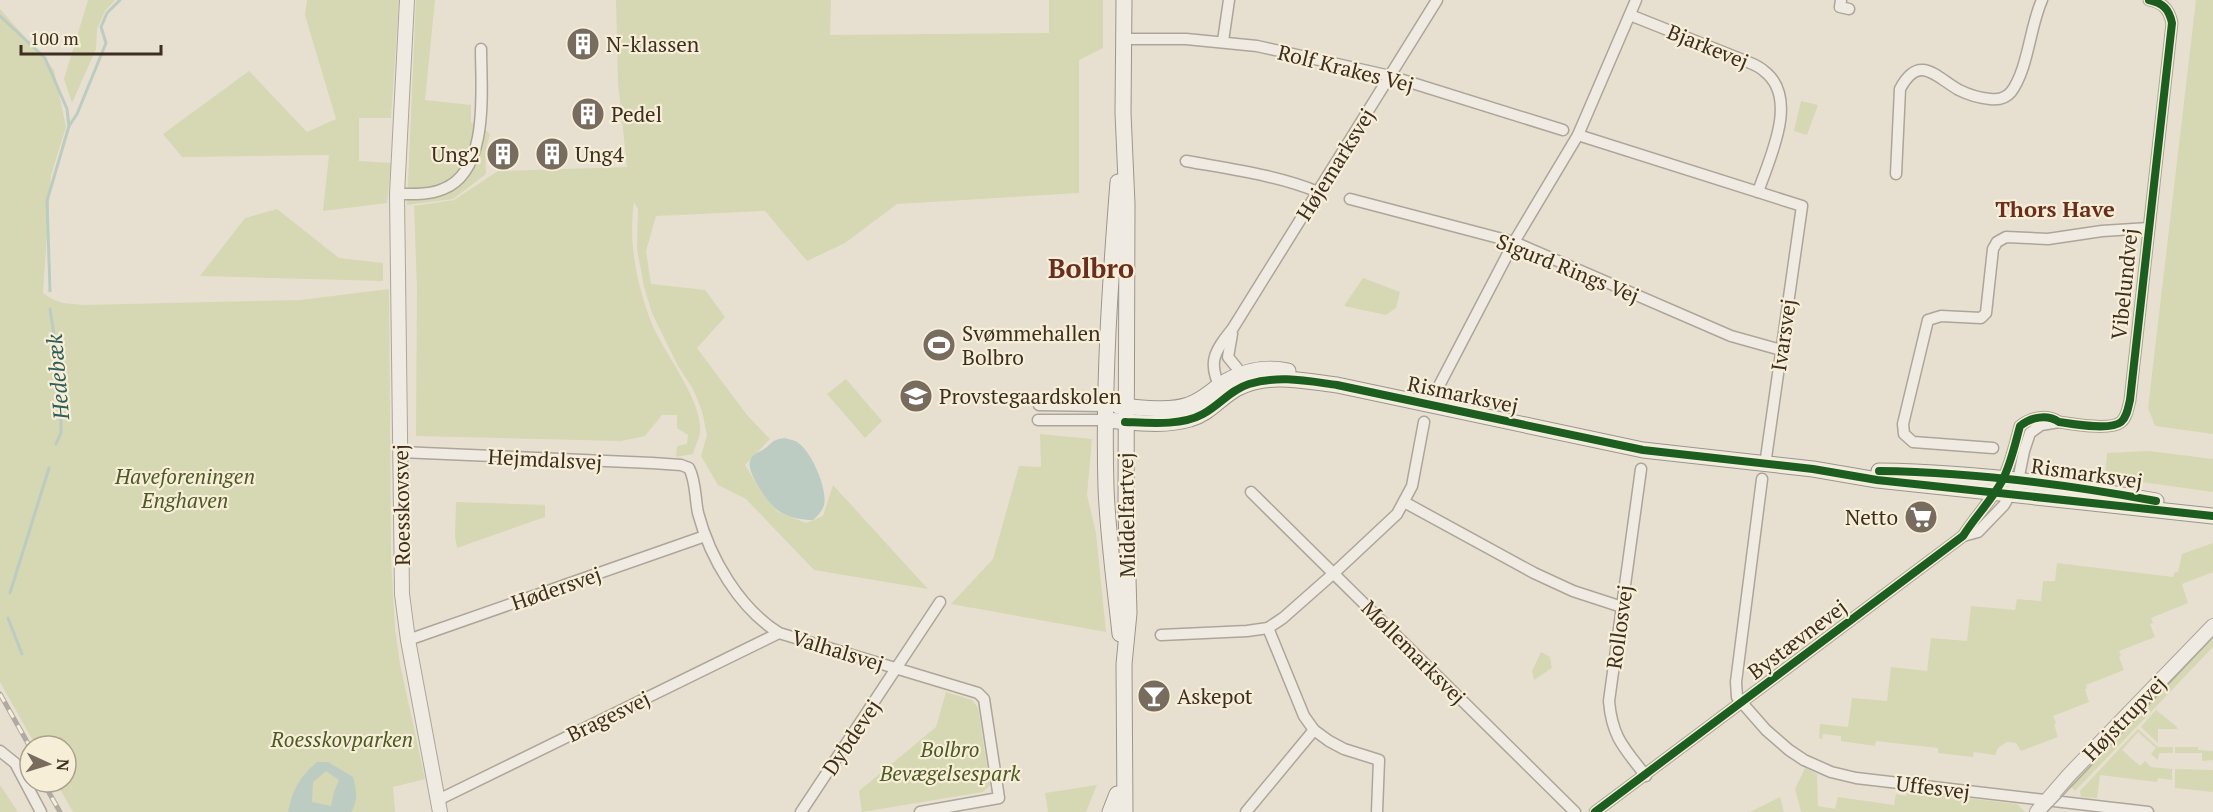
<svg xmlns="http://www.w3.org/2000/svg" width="2213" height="812" viewBox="0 0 2213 812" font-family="'PT Serif',serif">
  <rect width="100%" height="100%" fill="#e7e0d1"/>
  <g fill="#d6d7b3">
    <polygon points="88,0 115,0 105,11 97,29 96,49 72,103 64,79"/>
    <polygon points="307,0 399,0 391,118 359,118 359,161 391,163 387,203 323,211 329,155 182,157 163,134 249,71 307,132 336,119 305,15"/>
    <polygon points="416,0 435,0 425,100 471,105 471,123 478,124 490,134 485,153 486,174 453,199 407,205"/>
    <path d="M 616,0 L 831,0 L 830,35 L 1049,33 L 1049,0 L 1103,0 L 1103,48 L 1079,60 L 1079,193 L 897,204 L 845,243 L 807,261 L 765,211 L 656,216 L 646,251 L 651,284 L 705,290 L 725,317 L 697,348 L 747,415 L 770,439 L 745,465 L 761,491 L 778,512 L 806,523 L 823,516 L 833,485 L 928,589 L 814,570 L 746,499 L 718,485 L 701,456 L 707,435 L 702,411 L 693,389 L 678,366 L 652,313 L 644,287 L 637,249 L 638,209 L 634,202 C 628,243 637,286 652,324 C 664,353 703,401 700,432 C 699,439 695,447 693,454 L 676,457 L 677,446 L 687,444 L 688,435 L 677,428 L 677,415 L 662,415 L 645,436 L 621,441 L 416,436 L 417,288 L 414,206 L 454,200 L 498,171 L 627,167 L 618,83 Z"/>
    <polygon points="2196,0 2213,0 2213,434 2155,426 2148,408"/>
    <path d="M 0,9 L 54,70 L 66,127 L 51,175 L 43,293 C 55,303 68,304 83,305 L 300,300 L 389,289 L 391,558 L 395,629 L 400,664 L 425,779 L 393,787 L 395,812 L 73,812 L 56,782 L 66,782 L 66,746 L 36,746 L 0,682 Z"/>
    <polygon points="1801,101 1818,105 1807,135 1794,131"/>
    <polygon points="277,209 339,258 383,263 383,281 200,276 245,218"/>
    <polygon points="1363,278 1400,292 1396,308 1386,315 1344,306"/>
    <polygon points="846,379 882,421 865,438 827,394"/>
    <polygon points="1040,434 1092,439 1087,495 1096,533 1106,632 951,604 993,559 1019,466 1041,467"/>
    <polygon points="2149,451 2213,459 2213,492 2105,477 2107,453"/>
    <polygon points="456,502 545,505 545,517 457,548 455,536"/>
    <polygon points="2213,543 2213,572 2182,584 2188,603 2151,618 2153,623 2150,624 2155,637 2119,651 2121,655 2119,657 2124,670 2086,685 2087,688 2085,690 2089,702 2053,716 2056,723 2054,724 2058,737 2021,751 2016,743 2007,742 1998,748 1995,755 1974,752 1973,757 1938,753 1938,748 1876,741 1875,746 1841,741 1841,736 1823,734 1822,739 1819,738 1820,724 1848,727 1852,698 1887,701 1891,667 1927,671 1931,638 1967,641 1971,606 2015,610 2017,599 2041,601 2043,581 2055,581 2057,563 2173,577 2175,572 2178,572 2182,554"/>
    <polygon points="2213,634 2213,647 2075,791 2068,784"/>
    <polygon points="1541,652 1550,657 1552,668 1534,680 1532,671"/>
    <polygon points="946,692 972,700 978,708 990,785 983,792 862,812 859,791 936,727"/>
    <polygon points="2156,710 2177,727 2177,729 2158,729 2158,743 2141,727"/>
    <polygon points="2138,729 2158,747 2173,747 2173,753 2159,753 2158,760 2151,754 2156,748 2138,732 2122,750 2140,766 2145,761 2151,767 2172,769 2172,780 2158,778 2157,782 2100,775 2097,798 2081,797 2080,791"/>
    <polygon points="2175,747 2198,747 2198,750 2213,751 2213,760 2202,761 2202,753 2175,753"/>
    <polygon points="1805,768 1817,774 1818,806 1835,809 1838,797 1894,805 1896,794 1906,796 1907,791 2017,804 2025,812 1801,812 1795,789"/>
    <polygon points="2175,769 2213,770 2213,792 2175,788"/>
    <polygon points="0,785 18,812 0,812"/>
    <polygon points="1097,785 1086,812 1048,812 1045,793"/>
    <polygon points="1780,797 1784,812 1750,812"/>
  </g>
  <g fill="#bcccc2" fill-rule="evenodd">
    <path d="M 784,438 C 788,439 794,440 797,442 C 811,450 828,489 824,505 C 822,512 817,516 813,520 C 801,520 791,518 780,512 C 770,506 746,473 750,461 C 752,454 758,453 764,449 C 773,443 771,440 784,438 Z"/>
    <path d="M 317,762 L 328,762 L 353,777 C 356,789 359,801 351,812 L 288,812 C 293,789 299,778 317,762 ZM 326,771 L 339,780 L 334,792 L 331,806 L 312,802 L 313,782 Z"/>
  </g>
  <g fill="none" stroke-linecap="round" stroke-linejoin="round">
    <g stroke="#bcccc2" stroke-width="3">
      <polyline points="0,16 45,58 67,109 69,126 47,201 50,291"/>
      <polyline points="69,126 77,114 106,43 101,27 107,13 120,0"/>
      <polyline points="50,309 61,380 61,433 56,444"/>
      <polyline points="10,593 49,468"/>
      <polyline points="8,618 22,654"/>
    </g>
    <g stroke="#ada599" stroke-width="13">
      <g id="minor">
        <polyline points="1841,0 1840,7 1849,9"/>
        <path d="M 1630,15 L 1748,62 C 1753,64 1760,67 1764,71 C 1800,98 1769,159 1758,192"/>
        <polyline points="1124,39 1186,39 1257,46 1390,76 1563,130"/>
        <polyline points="1223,41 1229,0"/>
        <polyline points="1578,135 1802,206 1765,465"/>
        <path d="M 1186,161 C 1229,169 1277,175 1318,192"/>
        <path d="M 1896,174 L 1900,89 C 1919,53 1936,77 1959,90 C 1969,95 1979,98 1990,99 C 1998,100 2006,98 2011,92 C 2028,70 2030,26 2042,0"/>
        <path d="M 397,194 C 413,194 429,195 443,189 C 490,171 481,89 481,49"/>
        <polyline points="1350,199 1514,242 1731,336 1781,350"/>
        <polyline points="1232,334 1228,357 1237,368 1238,380"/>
        <path d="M 1222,391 C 1206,362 1215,351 1233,328 L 1437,0"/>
        <polyline points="1039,405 1106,406"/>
        <polyline points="1429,405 1514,242 1578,135 1636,0"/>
        <polyline points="1038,420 1106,420"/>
        <polyline points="1993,448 1913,442 1904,434 1903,424 1928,320 1941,316 1981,318 1986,313 1993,249 1997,242 2006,237 2048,239 2102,231 2149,228"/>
        <path d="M 400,452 L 652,463 L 681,465 L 689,468 C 696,481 695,499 698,513 C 710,558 739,608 779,633 L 978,693 L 984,699 L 999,798 L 920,812"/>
        <path d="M 1641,469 L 1609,701 C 1612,737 1624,748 1646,776"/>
        <polyline points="1762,479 1736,682 1737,697 1766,730 1789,750 1804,760 1831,772 1856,778 2148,812"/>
        <polyline points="1251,492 1575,812"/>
        <polyline points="1404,502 1534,573 1573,591 1622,607"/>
        <polyline points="1963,536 1978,532 2004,505 2018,481 2024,451 2030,433 2041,425 2059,422"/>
        <polyline points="1268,628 1304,716 1314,730 1329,741 1344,749 1379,760 1377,812"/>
        <polyline points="1161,635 1247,631 1268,628 1283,618 1334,573 1397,514 1412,486 1424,422"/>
        <polyline points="408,640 705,536"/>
        <polyline points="0,751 15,763 41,812"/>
        <polyline points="438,800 779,633"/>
        <polyline points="801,812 940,602"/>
        <polyline points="1246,812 1314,730"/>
        <path d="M 1595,812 L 1963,536 C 1975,517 1991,501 2002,481 C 2011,464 2015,444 2020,426 C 2031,417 2047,414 2059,422 C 2073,424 2110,431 2121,422 C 2127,417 2128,408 2130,400 L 2172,23 C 2169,9 2163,3 2149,0"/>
      </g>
    </g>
    <g stroke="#ada599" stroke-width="16">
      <g id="tertiary">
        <polyline points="407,0 397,194 402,594 408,640 440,812"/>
        <polyline points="2037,812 2069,775 2213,626"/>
      </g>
    </g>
    <g stroke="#9c958a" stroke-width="17">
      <g id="secondary">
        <polyline points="1124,0 1123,113 1127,204 1126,510 1129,613 1124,664 1125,812"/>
        <path d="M 1118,182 C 1110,284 1103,386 1106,488 C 1108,537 1115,586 1120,634"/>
        <path d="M 1118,406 C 1139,407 1168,412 1188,405 C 1201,401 1210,392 1220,385 C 1240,372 1264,366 1288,371"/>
        <path d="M 1106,420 C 1133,422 1164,427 1190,419 C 1209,414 1220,398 1236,389 C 1268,372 1304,381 1337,385 L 1643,450 L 1813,469 L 1877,480 L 2213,516"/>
        <path d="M 1879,471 C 1971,472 2064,484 2156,501"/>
        <polyline points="1110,812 1117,794"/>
      </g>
    </g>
    <use href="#minor" stroke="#efebe3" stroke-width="10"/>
    <use href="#tertiary" stroke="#efebe3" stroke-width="14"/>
    <use href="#secondary" stroke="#efebe3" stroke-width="15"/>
    <polyline stroke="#afaaa2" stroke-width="1.5" points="2047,812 2213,637"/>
    <g stroke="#afaaa2" stroke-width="5">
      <g id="rail">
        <polyline points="0,694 30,747"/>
        <polyline points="43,782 60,812"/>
      </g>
    </g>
    <use href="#rail" stroke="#f7eed8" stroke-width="3" stroke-dasharray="9" stroke-linecap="butt"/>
    <g stroke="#f7eed8" stroke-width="11">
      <g id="cycleway">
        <path d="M 1125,422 C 1150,423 1181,426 1203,414 C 1220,405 1230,390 1249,384 C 1279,375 1307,381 1337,385 L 1643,450 L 1813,469 L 1877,480 L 2213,516"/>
        <path d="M 1879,471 C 1971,472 2064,484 2156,501"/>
        <path d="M 1595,812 L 1963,536 C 1975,517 1991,501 2002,481 C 2011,464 2015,444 2020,426 C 2031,417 2047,414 2059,422 C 2073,424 2110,431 2121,422 C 2127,417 2128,408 2130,400 L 2172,23 C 2169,9 2163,3 2149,0"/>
      </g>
    </g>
    <use href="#cycleway" stroke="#1b5e20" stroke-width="8"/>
  </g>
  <defs>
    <g id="building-disc" transform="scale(1.725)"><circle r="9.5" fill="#786c5e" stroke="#f7eed8"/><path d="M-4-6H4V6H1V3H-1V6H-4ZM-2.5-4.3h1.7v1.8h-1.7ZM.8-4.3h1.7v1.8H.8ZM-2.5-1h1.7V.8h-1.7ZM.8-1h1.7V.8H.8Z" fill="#fff"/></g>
    <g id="stadium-disc" transform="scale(1.725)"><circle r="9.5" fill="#786c5e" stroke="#f7eed8"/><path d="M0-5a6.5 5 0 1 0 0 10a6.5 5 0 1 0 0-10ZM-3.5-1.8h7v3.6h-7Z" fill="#fff"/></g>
    <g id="school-disc" transform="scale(1.725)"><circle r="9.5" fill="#786c5e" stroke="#f7eed8"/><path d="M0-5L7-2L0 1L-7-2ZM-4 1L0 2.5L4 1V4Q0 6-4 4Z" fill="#fff"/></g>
    <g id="supermarket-disc" transform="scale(1.725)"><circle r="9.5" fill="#786c5e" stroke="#f7eed8"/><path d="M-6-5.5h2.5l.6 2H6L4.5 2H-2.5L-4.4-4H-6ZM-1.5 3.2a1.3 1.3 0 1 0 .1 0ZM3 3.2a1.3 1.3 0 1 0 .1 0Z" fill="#fff"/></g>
    <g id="bar-disc" transform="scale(1.725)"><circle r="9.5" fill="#786c5e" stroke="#f7eed8"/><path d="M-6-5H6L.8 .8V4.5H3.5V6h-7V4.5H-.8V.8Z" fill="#fff"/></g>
  </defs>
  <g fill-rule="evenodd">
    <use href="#building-disc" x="583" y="44"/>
    <use href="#building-disc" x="588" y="114"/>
    <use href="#building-disc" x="503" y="154"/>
    <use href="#building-disc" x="552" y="154"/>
    <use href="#stadium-disc" x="939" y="345"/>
    <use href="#school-disc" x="916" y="396"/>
    <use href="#supermarket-disc" x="1921" y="517"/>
    <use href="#bar-disc" x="1154" y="696"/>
  </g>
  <g text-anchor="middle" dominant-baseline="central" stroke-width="4.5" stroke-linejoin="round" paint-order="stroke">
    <g font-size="21" fill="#3d2e20" stroke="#f7eed8" text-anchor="start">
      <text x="606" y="44">N-klassen</text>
      <text x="611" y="114">Pedel</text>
      <text x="480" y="154" text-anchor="end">Ung2</text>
      <text x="575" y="154">Ung4</text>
      <text x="962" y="333">Svømmehallen<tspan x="962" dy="24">Bolbro</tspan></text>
      <text x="939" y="396">Provstegaardskolen</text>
      <text x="1898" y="517" text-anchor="end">Netto</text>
      <text x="1177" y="696">Askepot</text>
    </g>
    <g font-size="21" fill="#3d2e20" stroke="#f7eed8">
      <text transform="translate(1708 46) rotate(22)">Bjarkevej</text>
      <text transform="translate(1346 68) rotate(14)">Rolf Krakes Vej</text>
      <text transform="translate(1335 164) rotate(-58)">Højemarksvej</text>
      <text transform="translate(1568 268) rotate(22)">Sigurd Rings Vej</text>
      <text transform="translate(2124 284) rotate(-84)">Vibelundvej</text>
      <text transform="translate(1783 335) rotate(-82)">Ivarsvej</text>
      <text transform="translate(1463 394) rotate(12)">Rismarksvej</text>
      <text transform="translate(545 459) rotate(3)">Hejmdalsvej</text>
      <text transform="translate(2087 473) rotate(8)">Rismarksvej</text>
      <text transform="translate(401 505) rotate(-91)">Roesskovsvej</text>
      <text transform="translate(1126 515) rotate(-91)">Middelfartvej</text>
      <text transform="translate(556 588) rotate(-19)">Hødersvej</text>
      <text transform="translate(1619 627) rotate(-82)">Rollosvej</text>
      <text transform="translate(1797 639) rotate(-37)">Bystævnevej</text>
      <text transform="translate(838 650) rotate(17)">Valhalsvej</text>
      <text transform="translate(1414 652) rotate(45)">Møllemarksvej</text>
      <text transform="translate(608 716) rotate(-26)">Bragesvej</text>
      <text transform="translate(2124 718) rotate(-46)">Højstrupvej</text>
      <text transform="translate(851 737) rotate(-56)">Dybdevej</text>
      <text transform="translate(1933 787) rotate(7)">Uffesvej</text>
    </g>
    <g font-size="21" font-style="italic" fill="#4d5a26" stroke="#f7eed8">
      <text x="185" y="476">Haveforeningen<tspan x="185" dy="24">Enghaven</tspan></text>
      <text x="342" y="739">Roesskovparken</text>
      <text x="950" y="749">Bolbro<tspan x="950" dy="24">Bevægelsespark</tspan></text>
    </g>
    <g font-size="22" font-weight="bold" fill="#6b2e1e" stroke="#f7eed8">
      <text x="2055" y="208">Thors Have</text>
    </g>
    <g font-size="22" font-style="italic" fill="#2f5d5a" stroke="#f7eed8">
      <text transform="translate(57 377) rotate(-95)">Hedebæk</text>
    </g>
    <g font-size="27" font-weight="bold" fill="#6b2e1e" stroke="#f7eed8">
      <text x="1091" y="268">Bolbro</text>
    </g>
  </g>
  <g transform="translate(48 764) rotate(94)"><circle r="28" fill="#f7eed8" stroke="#ada18e" stroke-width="1.5"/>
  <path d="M0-4.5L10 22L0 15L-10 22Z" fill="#786c5e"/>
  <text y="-9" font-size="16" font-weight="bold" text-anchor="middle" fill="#3d2e20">N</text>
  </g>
  <path d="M21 45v9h140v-9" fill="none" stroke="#3d2e20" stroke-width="3"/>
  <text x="30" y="45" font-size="18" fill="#3d2e20" stroke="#f7eed8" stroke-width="4.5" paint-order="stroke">100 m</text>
</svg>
